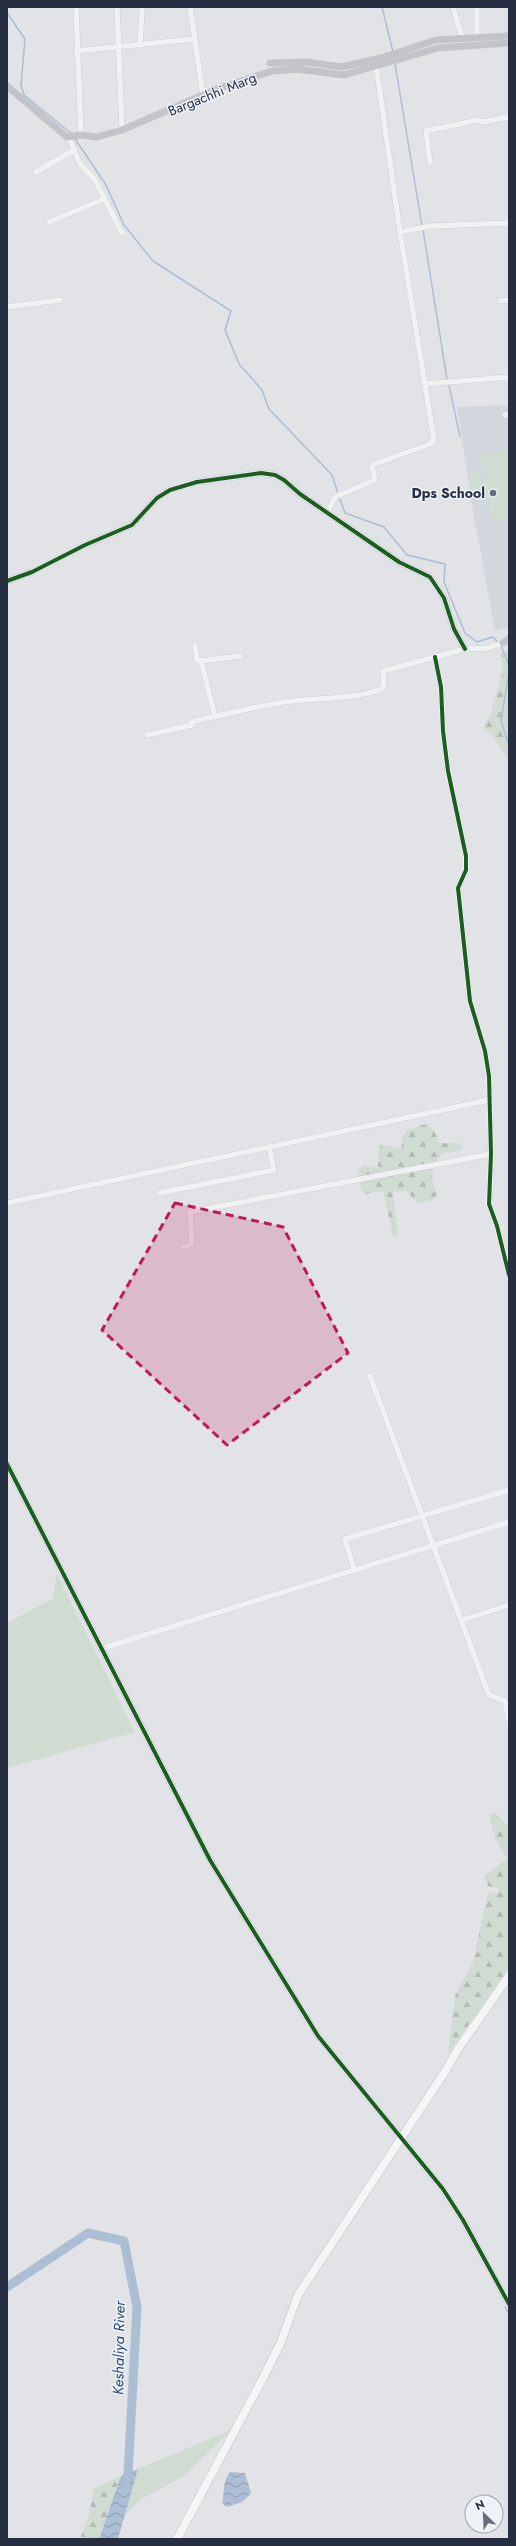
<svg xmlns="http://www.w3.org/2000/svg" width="516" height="2546" viewBox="0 0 516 2546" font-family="Jost,sans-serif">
  <defs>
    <pattern id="forest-firs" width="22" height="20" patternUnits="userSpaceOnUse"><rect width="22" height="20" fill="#d0dbd1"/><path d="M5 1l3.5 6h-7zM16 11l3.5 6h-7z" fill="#b2bcb5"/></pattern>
    <pattern id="water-waves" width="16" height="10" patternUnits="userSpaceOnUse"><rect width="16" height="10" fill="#acbed4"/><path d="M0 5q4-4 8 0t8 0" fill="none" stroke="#8c9bae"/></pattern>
  </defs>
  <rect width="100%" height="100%" fill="#e1e3e6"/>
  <polygon fill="#d2d6dd" points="509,405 509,627 495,630 472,505 457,407"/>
  <g fill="#d0dbd1">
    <polygon points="509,449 509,518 492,521 480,455"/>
    <polygon points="479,471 483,491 472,492 468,472"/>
    <polygon points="57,1574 135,1732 7,1768 7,1623 52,1599"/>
    <polygon points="238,2427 234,2435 226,2435 184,2476 140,2500 124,2516 138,2469"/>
  </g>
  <g fill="url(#forest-firs)">
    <polygon points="509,650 509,762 493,736 483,728 491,713 503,670 501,653"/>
    <path d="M 426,1124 L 433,1129 L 440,1143 L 460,1143 L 462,1150 C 456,1151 449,1151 443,1154 C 430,1162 429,1181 438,1193 L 433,1200 L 417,1203 L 407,1191 L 393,1192 L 398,1236 L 393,1236 L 384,1194 L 381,1191 L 365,1194 L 361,1190 L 358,1170 L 364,1165 L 378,1168 L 379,1147 L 382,1145 L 401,1148 L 403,1136 L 407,1130 Z"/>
    <polygon points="495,1813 509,1827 509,1967 448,2054 455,1996 473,1962 488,1892 498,1893 499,1889 488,1886 484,1876 507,1859 495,1838 489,1815"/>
    <polygon points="121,2476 99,2539 80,2539 90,2512 93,2489"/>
  </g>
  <g fill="url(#water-waves)">
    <polygon points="138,2469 118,2539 99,2539 121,2476"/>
    <path d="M 230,2472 L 245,2473 L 251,2493 L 242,2502 L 227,2507 L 222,2503 C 225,2492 222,2482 230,2472 Z"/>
  </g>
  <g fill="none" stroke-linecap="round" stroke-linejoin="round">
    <g stroke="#acbed4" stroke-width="1.5">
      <polyline points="382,7 393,52"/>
      <polyline points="7,13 25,39 21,85 24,95 72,134"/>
      <polyline points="395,64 422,226"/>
      <polyline points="75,139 106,185 124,225 153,261 231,311 225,330 239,364 262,390 269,409 332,475 338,493"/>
      <polyline points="423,230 447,379"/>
      <polyline points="449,385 460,437"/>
      <polyline points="339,497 345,513 384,527 407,555 445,564 444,582 465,633 477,642 493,637 498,643"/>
      <polyline points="501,646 509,665"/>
      <polyline points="509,672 501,721 509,745"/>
      <polyline points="505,2307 509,2314"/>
    </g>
    <polyline stroke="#acbed4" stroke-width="9" points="7,2287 88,2233 124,2241 137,2307 128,2474 125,2484"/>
    <g stroke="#bfc1c4" stroke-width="6">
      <g id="street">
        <polyline points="76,7 81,135"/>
        <polyline points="117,7 122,130"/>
        <polyline points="190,7 203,95"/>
        <polyline points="453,7 464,44"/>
        <polyline points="477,7 477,42"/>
        <polyline points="140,45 142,10"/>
        <polyline points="76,51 194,39"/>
        <polyline points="69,138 80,164 95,180 122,233"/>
        <polyline points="430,163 426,131 478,120 483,122 509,117"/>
        <polyline points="36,172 74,150"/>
        <polyline points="49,222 104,199"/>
        <polyline points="400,232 430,226 509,223"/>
        <polyline points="500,301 509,300"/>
        <polyline points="7,307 60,300"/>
        <polyline points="424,384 509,377"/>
        <polyline points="505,415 509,414"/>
        <polyline points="327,513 335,497 375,480 372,465 430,444 434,440 400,232 376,65"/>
        <polyline points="195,646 197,660 201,661 215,717"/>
        <polyline points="435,657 441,687 443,731 448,771 466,856 466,870 458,888 470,1001 485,1051 489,1076 491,1154 489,1204 497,1226 509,1275"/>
        <polyline points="201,661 240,656"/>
        <path d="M 147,735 L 192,725 L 191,722 C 222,715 253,707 285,702 C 309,698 367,699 384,687 L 383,671 L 465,649 L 488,648 L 503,643"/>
        <polyline points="159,1193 274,1170 269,1147"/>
        <polyline points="7,1203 489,1100"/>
        <polyline points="183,1247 192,1244 190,1212 491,1154"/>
        <polyline points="370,1376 489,1695 505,1701 509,1722"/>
        <polyline points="354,1569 345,1539 509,1490"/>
        <polyline points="462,1620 509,1605"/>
        <polyline points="100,1649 509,1522"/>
      </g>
    </g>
    <g stroke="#bdc0c4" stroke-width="9">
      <polyline id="primary" points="177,2539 263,2378 281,2342 298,2295 446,2070 458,2049 509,1976"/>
    </g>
    <use href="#street" stroke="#f0f1f3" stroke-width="5.5"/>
    <g stroke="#c2c4c9" stroke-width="7">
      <polyline points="270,63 307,62 342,67 381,58 436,40 509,36"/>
      <polyline points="7,86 67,137 81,135 97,137 122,130 217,89 272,71 297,69 344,75 438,48 509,43"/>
      <polyline points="7,581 32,572 85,545 132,525 157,498 170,490 197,482 261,473 275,475 284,480 300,494 399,562 430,577 444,598 454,629 465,649"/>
      <polyline points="503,643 509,639"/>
      <polyline points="7,1464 210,1860 318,2036 443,2189 463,2220 509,2304"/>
    </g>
    <use href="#primary" stroke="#f5f5f6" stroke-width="8"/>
    <g stroke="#eef1f6" stroke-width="6">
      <g id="cycleway">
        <polyline points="7,581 32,572 85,545 132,525 157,498 170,490 197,482 261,473 275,475 284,480 300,494 399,562 430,577 444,598 454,629 465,649"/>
        <polyline points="435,657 441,687 443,731 448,771 466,856 466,870 458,888 470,1001 485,1051 489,1076 491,1154 489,1204 497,1226 509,1275"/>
        <polyline points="7,1464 210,1860 318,2036 443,2189 463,2220 509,2304"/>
      </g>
    </g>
    <use href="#cycleway" stroke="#1b5e20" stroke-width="4"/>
  </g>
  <path fill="#c2185b" fill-opacity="0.2" stroke="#c2185b" stroke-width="3" stroke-dasharray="8 5" stroke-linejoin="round" d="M 175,1203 L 283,1227 L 348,1353 L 227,1445 L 102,1330 Z"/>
  <circle fill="#676e7b" stroke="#eef1f6" stroke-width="1.5" cx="493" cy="493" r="4"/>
  <g text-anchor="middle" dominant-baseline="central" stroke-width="3" stroke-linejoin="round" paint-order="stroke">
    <g font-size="14" fill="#262f41" stroke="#eef1f6">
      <text transform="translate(212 94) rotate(-22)">Bargachhi Marg</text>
    </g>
    <g font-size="14" font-weight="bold" fill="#262f41" stroke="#eef1f6" text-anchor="end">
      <text x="485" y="493">Dps School</text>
    </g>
    <g font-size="15" font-style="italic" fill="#2d4c78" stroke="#eef1f6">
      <text transform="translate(119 2348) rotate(-89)">Keshaliya River</text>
    </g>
  </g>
  <rect width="516" height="2546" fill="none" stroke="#262f41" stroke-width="16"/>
  <g transform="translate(484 2514) rotate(336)"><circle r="19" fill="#eef1f6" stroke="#9ea3ae"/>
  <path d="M0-3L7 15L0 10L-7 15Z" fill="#676e7b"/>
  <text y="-6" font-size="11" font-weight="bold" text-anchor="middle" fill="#262f41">N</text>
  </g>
</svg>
